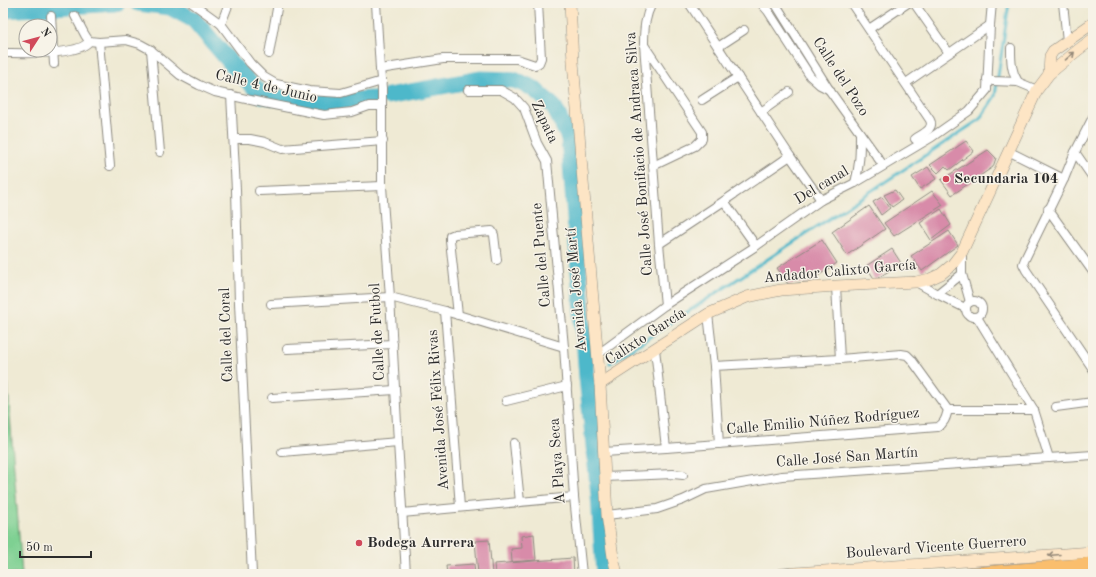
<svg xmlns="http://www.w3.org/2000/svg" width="1096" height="577" viewBox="0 0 1096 577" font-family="'Old Standard TT',serif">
  <rect width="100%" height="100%" fill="#f7f3e8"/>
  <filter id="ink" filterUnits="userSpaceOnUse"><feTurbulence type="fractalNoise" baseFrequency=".025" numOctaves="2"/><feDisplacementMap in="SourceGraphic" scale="8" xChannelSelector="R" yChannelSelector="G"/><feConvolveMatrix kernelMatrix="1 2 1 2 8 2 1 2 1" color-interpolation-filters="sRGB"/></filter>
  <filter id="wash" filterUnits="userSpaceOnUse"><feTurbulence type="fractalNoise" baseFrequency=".012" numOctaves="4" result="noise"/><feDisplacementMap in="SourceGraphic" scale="16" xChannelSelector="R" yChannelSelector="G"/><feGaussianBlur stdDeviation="0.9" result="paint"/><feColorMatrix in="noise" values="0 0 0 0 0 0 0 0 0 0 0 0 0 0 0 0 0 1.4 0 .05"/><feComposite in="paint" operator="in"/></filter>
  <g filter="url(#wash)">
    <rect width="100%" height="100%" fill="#efead4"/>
    <polygon fill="#7ed092" stroke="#547e5e" points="3,322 22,574 3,574"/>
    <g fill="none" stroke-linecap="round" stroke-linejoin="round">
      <g stroke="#4db8ca" stroke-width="3">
        <polyline points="610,363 979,120 995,96 1009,3"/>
        <polyline points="587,377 590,376"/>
      </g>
      <g stroke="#4db8ca" stroke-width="17">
        <polyline points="138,3 170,7 194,20 236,69 262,95 310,103 371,99"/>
        <polyline points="3,10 117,3"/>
        <polyline points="388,96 480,79 514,80 533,88 554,107 569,138 587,377 599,495 604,574"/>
      </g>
    </g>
    <g id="blocks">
      <g fill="#d88ba9">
        <polygon points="966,141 974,151 949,170 945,166 938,173 930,165"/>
        <polygon points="988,150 996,158 993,167 952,195 941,180"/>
        <polygon points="928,167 936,179 920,189 912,177"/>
        <polygon points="895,190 902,200 892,207 884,195"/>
        <polygon points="932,191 943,205 894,236 884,223"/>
        <polygon points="882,197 890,208 881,215 873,202"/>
        <polygon points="869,206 885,229 847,255 832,232"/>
        <polygon points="941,209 951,225 931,240 920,223"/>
        <polygon points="949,231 958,245 922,271 911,256"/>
        <polygon points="822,240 837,263 809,282 788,284 777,268"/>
        <polygon points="892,249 901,263 875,280 866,266"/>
        <polygon points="534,534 536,560 512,562 511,549 522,548 521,536"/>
        <polygon points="489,540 492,574 478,574 475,541"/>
        <polygon points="573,558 574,574 495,574 494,564"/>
        <polygon points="474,564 475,574 447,574 446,566"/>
      </g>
    </g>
  </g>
  <g filter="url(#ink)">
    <use href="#blocks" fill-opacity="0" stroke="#8d8a80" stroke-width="1"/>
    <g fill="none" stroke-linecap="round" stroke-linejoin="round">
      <g stroke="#8d8a80" stroke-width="10">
        <g id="street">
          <polyline points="192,3 221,24 250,63 264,77 276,84 309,91 341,93 382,81"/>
          <polyline points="376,3 380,69 382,88 382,186 390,297 398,442 406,574"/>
          <path d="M 652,3 C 645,17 644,28 644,44 L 659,244 L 665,305"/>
          <polyline points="689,3 790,156 821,200"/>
          <polyline points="761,3 768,11 810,76 820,85 830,90"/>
          <polyline points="775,3 830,91 883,165"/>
          <path d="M 851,3 L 930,120 C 935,129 922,134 915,139"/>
          <polyline points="914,3 949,53"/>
          <polyline points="1063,3 1067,41"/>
          <polyline points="51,16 54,64"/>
          <polyline points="75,16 85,35 89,41 99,42 126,40 140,44 151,50 180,75 199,85 215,92 264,103 324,115 352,112 369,106 382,106"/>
          <polyline points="221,24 229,3"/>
          <polyline points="869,29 908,3"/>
          <polyline points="99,42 110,166"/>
          <polyline points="644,45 702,132 702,139 695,146 653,166"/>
          <polyline points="718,47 744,30"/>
          <path d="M 1011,48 C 1011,61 1011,71 1018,82"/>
          <polyline points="151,50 160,152"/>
          <path d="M 3,53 C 20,53 81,56 89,41"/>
          <polyline points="269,54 278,3"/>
          <polyline points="380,69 443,59 517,59 535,65 539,63 541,58 538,3"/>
          <polyline points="987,79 993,81 1018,82 1037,90"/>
          <polyline points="906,83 990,25"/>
          <polyline points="468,90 501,90 515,98 524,108 537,143 547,161 564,347 574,497 582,574"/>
          <polyline points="231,95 236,190 239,303 252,574"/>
          <polyline points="702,100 738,77"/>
          <polyline points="761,112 789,92"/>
          <polyline points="1093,117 1075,152 1064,179 1025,259 1023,264 1026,270 1093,369"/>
          <polyline points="234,139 250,139 265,142 282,149 383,141"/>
          <polyline points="1008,151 1064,179"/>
          <polyline points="1075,152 1093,178"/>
          <path d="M 855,183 C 860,164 860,153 860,134"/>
          <polyline points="259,191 382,186"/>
          <polyline points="724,201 756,246"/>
          <polyline points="1048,209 1093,272"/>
          <polyline points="659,244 724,201 790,156"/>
          <polyline points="962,252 962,274 970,302"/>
          <polyline points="916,282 937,294 965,308"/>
          <polyline points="836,286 840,359"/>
          <polyline points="937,294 962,274"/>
          <circle cx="974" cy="309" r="8"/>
          <polyline points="271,304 390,297 445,311 564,347"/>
          <polyline points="445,311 460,507"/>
          <polyline points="708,314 714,366 719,444"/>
          <polyline points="458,315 450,240 450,236 455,234 492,231 494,235 497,260"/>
          <polyline points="977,317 1034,410 1049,458"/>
          <polyline points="287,349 393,344"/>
          <polyline points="655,349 666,448"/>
          <polyline points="597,355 665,305 756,246 821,200 855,183 932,137 969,111 987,90 990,25 992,3"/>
          <polyline points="714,366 840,359 901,354 907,355 911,359 948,410"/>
          <polyline points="272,398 395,390"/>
          <polyline points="506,401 567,386"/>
          <polyline points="1056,407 1093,402"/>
          <polyline points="948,410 1034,410"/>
          <polyline points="514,443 520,502"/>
          <polyline points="282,452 398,442"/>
          <path d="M 604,452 L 666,448 L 938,427 C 945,423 946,417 948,410"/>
          <polyline points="605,477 673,474 683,475"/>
          <polyline points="402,513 574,497"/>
          <polyline points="607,515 657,509 683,500 706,489 782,476 1093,455"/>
        </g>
      </g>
      <g stroke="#8d8a80" stroke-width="12">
        <g id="secondary">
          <polyline points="570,3 573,62 600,384 607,515 613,557 617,574"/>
          <polyline points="1049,74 1050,56 1053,51 1093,23"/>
          <polyline points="600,384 708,314 747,297 781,290 836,286 916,282 930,279 941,274 952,265 962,252 1037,90 1049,74 1078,50 1093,39"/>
          <polyline points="781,574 1093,552"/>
        </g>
      </g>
      <g stroke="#8d8a80" stroke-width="14">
        <polyline id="primary" points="971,574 1093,564"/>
      </g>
      <use href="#street" stroke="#fff" stroke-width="8"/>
      <use href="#secondary" stroke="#fde5c5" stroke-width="11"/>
      <use href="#primary" stroke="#fabe6d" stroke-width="13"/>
    </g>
    <defs><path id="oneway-shaft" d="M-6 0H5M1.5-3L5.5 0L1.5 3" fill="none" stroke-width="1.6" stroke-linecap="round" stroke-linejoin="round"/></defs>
    <g stroke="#948878">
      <use href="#oneway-shaft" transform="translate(1070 56) rotate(-41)"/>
      <use href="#oneway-shaft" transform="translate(1054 555) rotate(175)"/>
    </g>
  </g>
  <g fill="#d1495b" stroke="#f7f3e8" stroke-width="1.5">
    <circle cx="946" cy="179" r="4"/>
    <circle cx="359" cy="543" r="4"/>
  </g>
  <g text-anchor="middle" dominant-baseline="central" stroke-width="3" stroke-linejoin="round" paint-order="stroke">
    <g font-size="15" fill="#2b2b2b" stroke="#f7f3e8">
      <text transform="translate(840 77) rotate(57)">Calle del Pozo</text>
      <text transform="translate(266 87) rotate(13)">Calle 4 de Junio</text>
      <text transform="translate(544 122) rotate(65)">Zapata</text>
      <text transform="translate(640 154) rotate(-94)">Calle José Bonifacio de Andraca Silva</text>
      <text transform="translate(822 186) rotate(-31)">Del canal</text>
      <text transform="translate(542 255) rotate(-95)">Calle del Puente</text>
      <text transform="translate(840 272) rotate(-5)">Andador Calixto García</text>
      <text transform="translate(577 290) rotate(-95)">Avenida José Martí</text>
      <text transform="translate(378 332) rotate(-93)">Calle de Futbol</text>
      <text transform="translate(227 335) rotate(-92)">Calle del Coral</text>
      <text transform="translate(646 337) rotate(-33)">Calixto García</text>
      <text transform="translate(439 410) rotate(-94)">Avenida José Félix Rivas</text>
      <text transform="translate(823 422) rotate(-5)">Calle Emilio Núñez Rodríguez</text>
      <text transform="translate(847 458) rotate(-4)">Calle José San Martín</text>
      <text transform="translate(558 461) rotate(-94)">A Playa Seca</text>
      <text transform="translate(936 548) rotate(-4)">Boulevard Vicente Guerrero</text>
    </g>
    <g font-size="15" font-weight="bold" fill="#2b2b2b" stroke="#f7f3e8" text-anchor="start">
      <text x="954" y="179">Secundaria 104</text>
      <text x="367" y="543">Bodega Aurrera</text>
    </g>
  </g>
  <rect width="1096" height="577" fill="none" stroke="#f7f3e8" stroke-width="16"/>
  <g transform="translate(38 38) rotate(54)"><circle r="19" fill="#f7f3e8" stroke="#a5a39c"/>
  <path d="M0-3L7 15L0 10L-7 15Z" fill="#d1495b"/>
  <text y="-6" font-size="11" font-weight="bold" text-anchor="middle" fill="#2b2b2b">N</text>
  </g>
  <path d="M20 551v6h71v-6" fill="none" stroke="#2b2b2b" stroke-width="2"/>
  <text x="26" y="551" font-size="12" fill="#2b2b2b" stroke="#f7f3e8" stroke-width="3" paint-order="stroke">50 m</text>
</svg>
